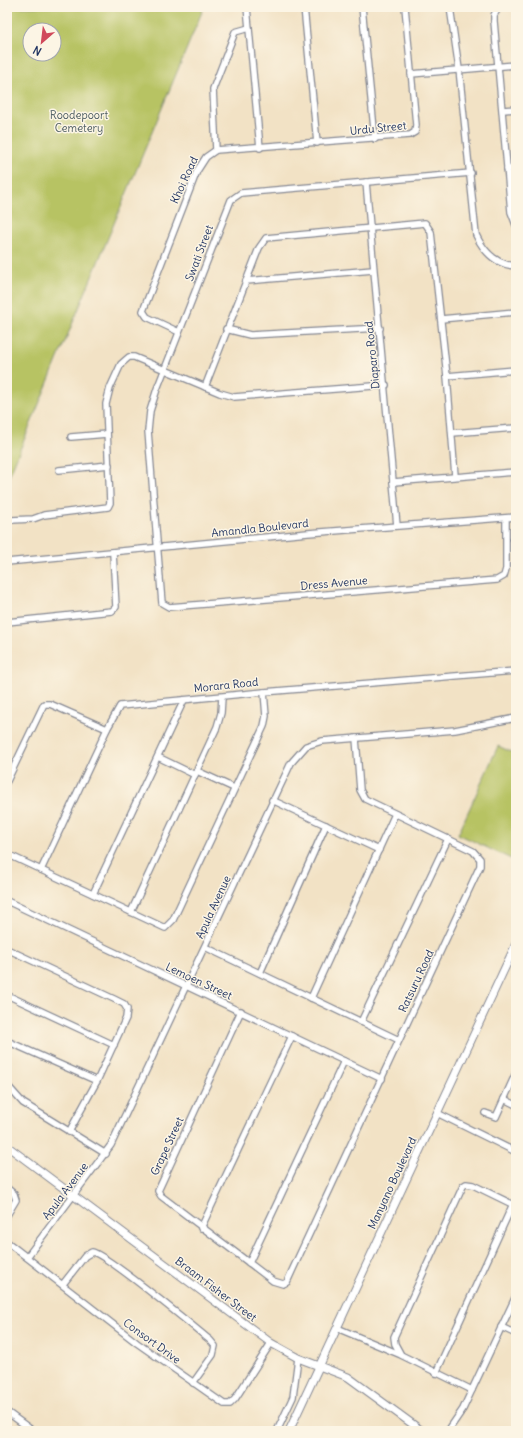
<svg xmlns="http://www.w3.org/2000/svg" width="523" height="1438" viewBox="0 0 523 1438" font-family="Delius,sans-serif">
  <rect width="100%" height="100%" fill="#fcf5e5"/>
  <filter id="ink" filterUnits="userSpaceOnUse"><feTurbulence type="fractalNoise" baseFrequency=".025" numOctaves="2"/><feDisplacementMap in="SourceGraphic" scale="8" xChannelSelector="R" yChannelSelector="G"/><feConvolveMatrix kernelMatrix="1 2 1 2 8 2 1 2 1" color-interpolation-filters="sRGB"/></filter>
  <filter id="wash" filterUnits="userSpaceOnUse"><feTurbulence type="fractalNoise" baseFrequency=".012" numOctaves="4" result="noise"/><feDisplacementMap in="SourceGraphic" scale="16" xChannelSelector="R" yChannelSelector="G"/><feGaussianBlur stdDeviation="0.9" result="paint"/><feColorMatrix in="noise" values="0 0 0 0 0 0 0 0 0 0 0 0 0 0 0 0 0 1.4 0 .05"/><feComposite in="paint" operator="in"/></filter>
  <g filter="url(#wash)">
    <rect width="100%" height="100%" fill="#f2e2c5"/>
    <g fill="#b7c364" stroke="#697961" fill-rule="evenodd">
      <path d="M 7,7 L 204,7 L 7,481 ZM 30,30 L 54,30 L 54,54 L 30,54 Z"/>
      <polygon points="498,746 516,754 516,849 511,859 458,834"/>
    </g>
  </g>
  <g filter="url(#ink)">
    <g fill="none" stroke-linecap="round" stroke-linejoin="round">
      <g stroke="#868892" stroke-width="8">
        <g id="minor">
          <polyline points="247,7 260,148"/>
          <polyline points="304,7 317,143"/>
          <polyline points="362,7 375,139"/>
          <path d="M 450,7 L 459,69 L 476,235 C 484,252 497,265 516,266"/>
          <polyline points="499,7 494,15 494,21 511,212 516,225"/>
          <polyline points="411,74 516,65"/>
          <polyline points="503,110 516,109"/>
          <polyline points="216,150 213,89 235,32 249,28"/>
          <polyline points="507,169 516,169"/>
          <polyline points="471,173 241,193 231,200 157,389 150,411 148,431 162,603 169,607 497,580 504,576 506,569 506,518"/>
          <polyline points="366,182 397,526"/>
          <polyline points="246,281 373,270"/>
          <polyline points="441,319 516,312"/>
          <polyline points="226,329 250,335 380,328"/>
          <polyline points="179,332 147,317 143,311 197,171 206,157 216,150 410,135 415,132 416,125 405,7"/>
          <polyline points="447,376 516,370"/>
          <polyline points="205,387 259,248 266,238 425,223 431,232 447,376 455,476"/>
          <polyline points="452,433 516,428"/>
          <polyline points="71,437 107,434"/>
          <polyline points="59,470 109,465"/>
          <polyline points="393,482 516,472"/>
          <polyline points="11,520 33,519 44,515 108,507 110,503 106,404 110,388 121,364 129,357 134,357 220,393 234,397 386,385"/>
          <polyline points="7,562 308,533 516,517"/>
          <polyline points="7,622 112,611 116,607 113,553"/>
          <polyline points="158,757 195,775"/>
          <polyline points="197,771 234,788"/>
          <polyline points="7,781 44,704 50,704 107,729"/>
          <polyline points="272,800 379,850"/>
          <polyline points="7,854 165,928 173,920 264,726 266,716 264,692"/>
          <polyline points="41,870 107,729 120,706 264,692 516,671"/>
          <polyline points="93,894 184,700"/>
          <polyline points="7,901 382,1079"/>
          <polyline points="131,912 217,727 221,713 222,697"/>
          <polyline points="205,947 399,1040"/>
          <polyline points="7,949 114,999 124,1004 127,1009 126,1018 97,1081 69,1132"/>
          <polyline points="260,973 326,825"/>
          <polyline points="7,995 114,1045"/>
          <polyline points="311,998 395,814"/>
          <polyline points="241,1011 158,1191 161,1196 273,1281 283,1284 287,1282 292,1271 480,866 480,859 473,851 365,799 360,790 356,738"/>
          <polyline points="361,1022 448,839"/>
          <polyline points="7,1041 97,1081"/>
          <polyline points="7,1085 23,1103 106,1154"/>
          <polyline points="504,1099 516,1105"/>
          <polyline points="437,1113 516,1152"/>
          <polyline points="485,1113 496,1117 516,1073"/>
          <polyline points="7,1188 14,1194 16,1200 7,1215"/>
          <polyline points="201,1228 292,1036"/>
          <polyline points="7,1242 137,1343 224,1404 230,1404 235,1399 271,1343"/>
          <polyline points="27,1257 111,1145 291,763 306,746 322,741 455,730 516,718"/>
          <polyline points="249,1263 344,1061"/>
          <path d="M 63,1284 L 85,1256 L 92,1252 C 105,1253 194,1327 210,1340 L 215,1346 L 213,1355 L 193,1383"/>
          <polyline points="501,1327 516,1334"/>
          <polyline points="337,1328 399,1354"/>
          <polyline points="436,1373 513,1204"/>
          <polyline points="472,1390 401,1355 395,1344 394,1337 463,1186 466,1184 473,1185 516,1206"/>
          <polyline points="7,1412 33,1431"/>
          <polyline points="277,1431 293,1397 298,1358"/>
          <polyline points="448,1431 463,1409 516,1296"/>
        </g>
      </g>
      <g stroke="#868892" stroke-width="9">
        <g id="tertiary">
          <polyline points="7,1146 271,1343 298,1358 348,1377 422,1431"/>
          <polyline points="289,1431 516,944"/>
        </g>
      </g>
      <use href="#minor" stroke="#fff" stroke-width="5.5"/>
      <use href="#tertiary" stroke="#fff" stroke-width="7"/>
    </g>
  </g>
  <g text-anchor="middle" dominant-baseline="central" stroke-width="3" stroke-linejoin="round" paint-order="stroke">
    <g font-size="11" fill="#4a5b60" stroke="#fcf5e5">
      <text x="79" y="115">Roodepoort<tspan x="79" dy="13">Cemetery</tspan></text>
    </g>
    <g font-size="11" fill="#1b2f5e" stroke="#fcf5e5">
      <text transform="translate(378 128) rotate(-6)">Urdu Street</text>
      <text transform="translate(184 180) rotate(-65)">Khoi Road</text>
      <text transform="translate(199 253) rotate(-69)">Swati Street</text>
      <text transform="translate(372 355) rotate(-96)">Diaparo Road</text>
      <text transform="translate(260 528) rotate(-6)">Amandla Boulevard</text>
      <text transform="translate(334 583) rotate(-5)">Dress Avenue</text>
      <text transform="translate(226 685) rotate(-6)">Morara Road</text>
      <text transform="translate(213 907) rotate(-65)">Apula Avenue</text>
      <text transform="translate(199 981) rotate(25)">Lemoen Street</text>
      <text transform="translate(416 981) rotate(-65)">Ratsuru Road</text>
      <text transform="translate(167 1146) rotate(-65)">Grape Street</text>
      <text transform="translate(392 1183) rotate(-65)">Manyano Boulevard</text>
      <text transform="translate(65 1191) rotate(-53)">Apula Avenue</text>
      <text transform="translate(216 1289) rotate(37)">Braam Fisher Street</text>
      <text transform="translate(152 1341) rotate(36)">Consort Drive</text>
    </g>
  </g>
  <rect width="523" height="1438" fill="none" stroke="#fcf5e5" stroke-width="24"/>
  <g transform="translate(42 42) rotate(208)"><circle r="19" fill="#fcf5e5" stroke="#a2a6af"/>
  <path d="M0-3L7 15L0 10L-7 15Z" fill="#d1495b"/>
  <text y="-6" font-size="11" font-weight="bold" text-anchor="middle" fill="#1b2f5e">N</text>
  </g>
</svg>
